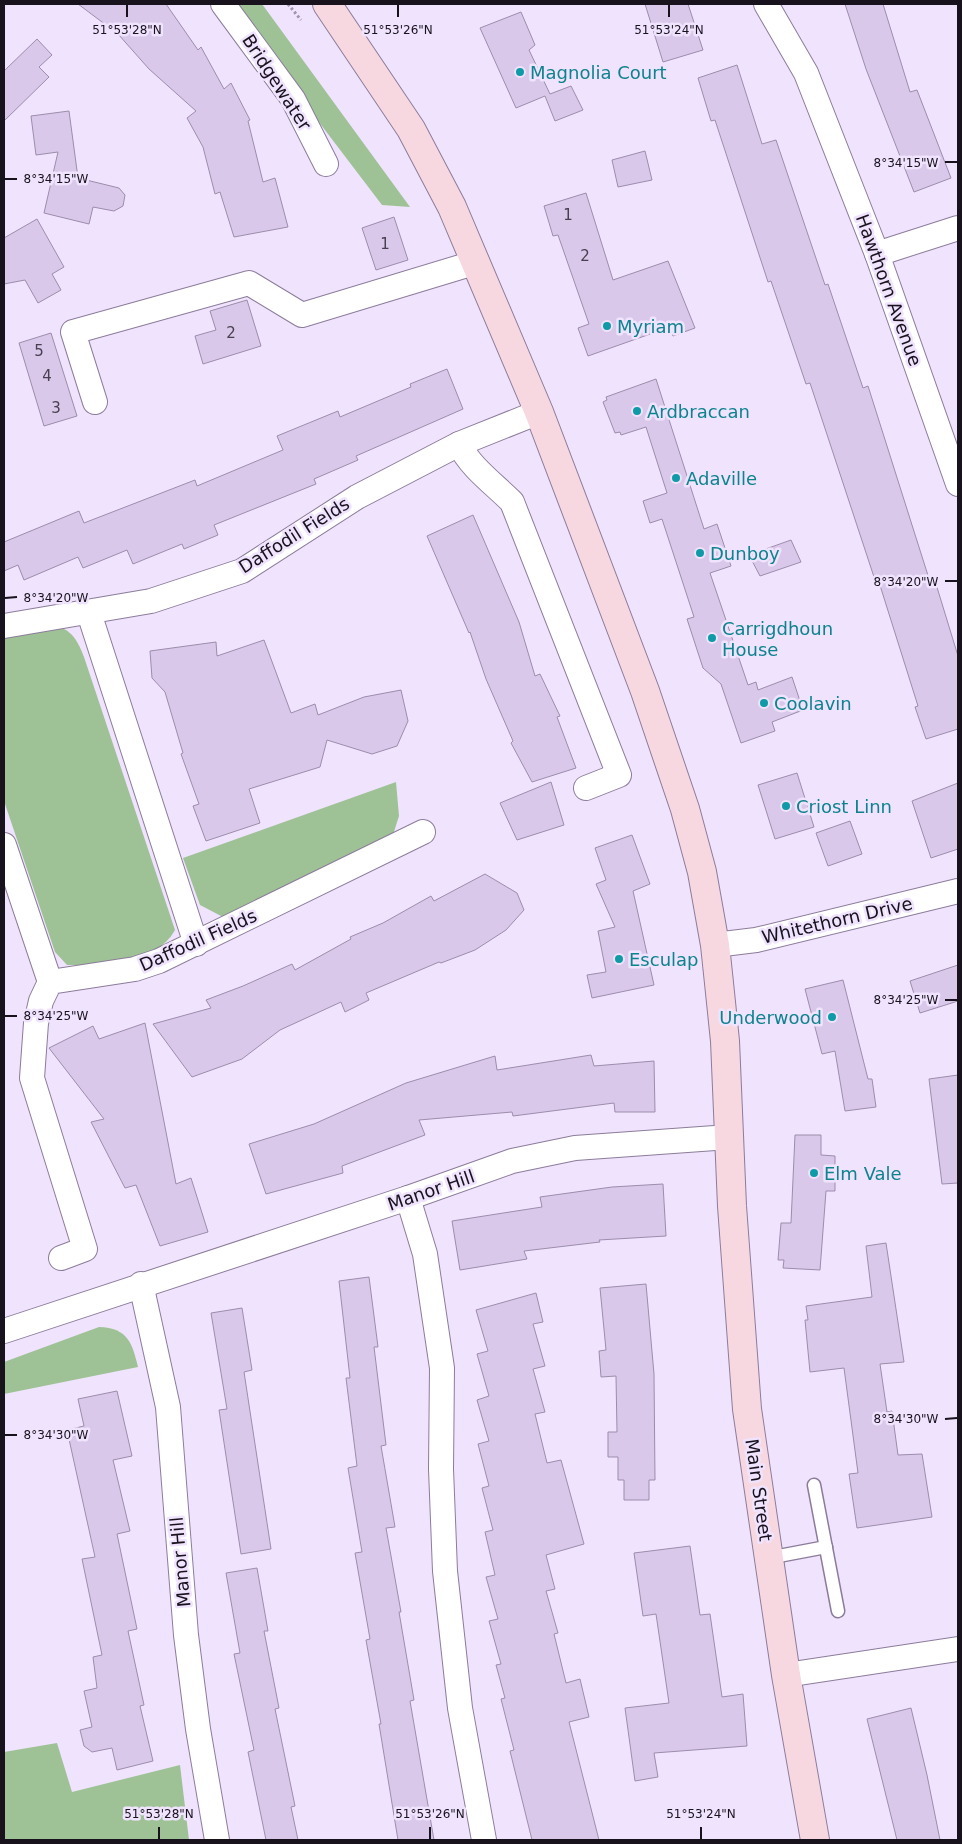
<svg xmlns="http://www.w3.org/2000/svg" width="962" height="1844" viewBox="0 0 962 1844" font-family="'DejaVu Sans',sans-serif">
  <rect width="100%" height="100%" fill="#f0e3fe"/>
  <g fill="#9ec295">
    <polygon points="229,4 262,4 410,207 382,205"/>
    <path d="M 57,626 C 73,631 78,642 84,657 L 175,930 C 156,965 101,965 67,965 L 55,952 L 4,801 L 4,636 Z"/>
    <polygon points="396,782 399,816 392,838 223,917 200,905 183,858"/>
    <path d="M 99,1327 C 128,1328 132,1343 138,1367 L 4,1394 L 4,1362 Z"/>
    <polygon points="57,1743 72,1792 180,1765 189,1840 4,1840 4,1752"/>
  </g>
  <g fill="#d9c8ea" stroke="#9d8dac">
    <polygon points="78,4 166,4 198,50 201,47 224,89 231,83 250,120 248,121 263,182 275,178 288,227 234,237 220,192 215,194 203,147 187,118 196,111 149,69 118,34"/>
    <polygon points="645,4 688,4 703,50 663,62"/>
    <polygon points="845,4 883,4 910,92 917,90 951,178 914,192 866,69"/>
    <polygon points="521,12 535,45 529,50 550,94 571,86 583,110 555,121 545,96 516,108 480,28"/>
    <polygon points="37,39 52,55 39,67 49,77 4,121 4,71"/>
    <polygon points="737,65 762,144 776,140 825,285 828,284 863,388 868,386 931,585 936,584 958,656 958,729 926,739 915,707 918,706 878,579 875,580 810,383 806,384 771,281 768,282 715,120 711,121 698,78"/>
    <polygon points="69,111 78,178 119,188 125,195 123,206 114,211 93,207 89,224 44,213 58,152 36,155 31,116"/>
    <polygon points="645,151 652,180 618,187 612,160"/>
    <polygon points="586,193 613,280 668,261 695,328 673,336 670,327 588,356 578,328 589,324 558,235 553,236 544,206"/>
    <polygon points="394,217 408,260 376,270 362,228"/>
    <polygon points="37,219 64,267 52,274 61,290 38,303 25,280 4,284 4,238"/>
    <polygon points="247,300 261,346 203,364 195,336 216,330 210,311"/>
    <polygon points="51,333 77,416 44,426 19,343"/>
    <polygon points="447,369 463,409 356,456 358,460 314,479 316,484 214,525 218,535 184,549 182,544 133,564 127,550 83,568 78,557 24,580 18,565 4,571 4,542 79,511 84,523 195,480 197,486 283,450 277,436 338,411 340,417 411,387 410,384"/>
    <polygon points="656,379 704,529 717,524 731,566 710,573 748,685 756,682 758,690 792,677 803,710 772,722 775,731 741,743 721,684 703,668 687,619 694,617 662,519 650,523 643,501 667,493 646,427 621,435 620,432 615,433 603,402 607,400 606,397"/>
    <polygon points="473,515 519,622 535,676 540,674 560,716 557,717 576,768 532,782 511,743 513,741 486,679 470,632 469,633 427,536"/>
    <polygon points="791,540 801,562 760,576 749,555"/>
    <polygon points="264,640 291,713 315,704 318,715 364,697 401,690 408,721 397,746 372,754 327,740 320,767 249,789 260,823 206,841 193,806 199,804 181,754 183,753 165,692 152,678 150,651 216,642 217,656"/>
    <polygon points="797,773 814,827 775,839 758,785"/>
    <polygon points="551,782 564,825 517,840 500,803"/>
    <polygon points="958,783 958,849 931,858 912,801"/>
    <polygon points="850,821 862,854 828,866 816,833"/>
    <polygon points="632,835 650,884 633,891 654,985 592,998 587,975 606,972 598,931 615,927 596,884 606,880 595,848"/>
    <polygon points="485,874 517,893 524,910 506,930 475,950 441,963 439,962 366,993 369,1000 345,1012 341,1002 280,1030 242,1059 192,1077 153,1024 211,1008 206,1000 243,986 292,964 295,970 351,939 350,937 383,923 431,896 434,901"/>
    <polygon points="958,965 958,1001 920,1013 910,981"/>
    <polygon points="843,980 868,1079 872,1079 876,1107 845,1111 835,1051 822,1054 805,989"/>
    <polygon points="145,1023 176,1184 191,1178 208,1232 160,1246 136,1185 125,1188 91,1122 104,1119 49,1048 93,1026 99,1039"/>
    <polygon points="591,1055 594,1066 654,1061 655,1112 615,1112 614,1103 513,1116 512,1112 419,1120 425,1135 342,1166 343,1173 266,1194 249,1144 314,1124 406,1083 495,1056 497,1070"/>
    <polygon points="958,1075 958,1183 942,1184 929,1079"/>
    <polygon points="795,1135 821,1135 821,1155 835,1156 835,1191 826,1191 820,1270 783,1268 784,1260 778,1260 781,1223 791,1223"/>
    <polygon points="663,1184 666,1236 599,1240 600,1242 524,1251 527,1259 460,1270 452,1221 542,1207 540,1197 612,1187"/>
    <polygon points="886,1243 904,1362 880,1364 887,1412 892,1411 898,1455 922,1454 932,1517 857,1528 849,1474 858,1473 844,1368 810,1372 805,1320 808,1320 806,1306 872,1297 866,1246"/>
    <polygon points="369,1277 378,1347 374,1347 386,1445 381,1446 395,1527 386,1528 401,1612 399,1612 414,1700 410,1701 434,1840 398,1840 379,1724 381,1724 366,1640 370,1639 355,1553 362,1552 348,1468 357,1466 346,1378 350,1378 339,1281"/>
    <polygon points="646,1284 654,1374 655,1480 649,1480 649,1500 624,1500 624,1480 618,1480 618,1457 608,1457 608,1432 617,1432 616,1376 601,1377 599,1351 606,1350 600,1288"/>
    <polygon points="536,1293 543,1322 533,1324 545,1366 533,1369 545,1412 535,1414 547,1463 561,1460 584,1544 546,1555 555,1589 546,1591 558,1633 554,1634 566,1683 580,1679 589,1717 569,1722 599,1840 532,1840 510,1751 514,1750 501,1699 505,1698 496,1665 501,1664 489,1621 498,1619 486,1577 495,1575 485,1532 493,1530 482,1488 489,1486 478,1444 489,1441 477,1400 489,1396 477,1354 488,1351 476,1310"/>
    <polygon points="242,1308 252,1370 244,1372 271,1549 241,1554 219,1410 227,1409 211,1313"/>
    <polygon points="117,1391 132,1456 113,1460 130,1531 117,1534 137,1629 128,1631 144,1705 140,1706 153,1761 117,1770 112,1748 92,1752 84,1746 80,1730 92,1727 84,1691 97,1688 93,1657 102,1655 82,1559 95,1557 67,1430 84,1426 78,1399"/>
    <polygon points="690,1546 700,1615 710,1614 722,1697 743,1694 747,1746 654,1753 658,1777 635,1781 625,1708 669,1703 656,1614 643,1616 634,1553"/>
    <polygon points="257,1568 268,1631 264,1631 279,1708 275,1709 295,1806 291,1807 298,1840 266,1840 248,1752 254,1750 234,1654 240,1653 226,1573"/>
    <polygon points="911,1708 927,1775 940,1840 897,1840 867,1719"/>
  </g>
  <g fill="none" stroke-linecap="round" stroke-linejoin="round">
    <g stroke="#8c7c9b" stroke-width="15">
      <g id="lane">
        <polyline points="814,1485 838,1611"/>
        <polyline points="768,1558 826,1547"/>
      </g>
    </g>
    <g stroke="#8c7c9b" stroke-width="26">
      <g id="street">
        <polyline points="223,4 293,99 326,164"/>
        <polyline points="766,4 806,73 877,254 958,484"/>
        <polyline points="877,254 958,228"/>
        <polyline points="95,402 73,332 249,283 302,315 477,262"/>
        <path d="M 459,444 C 470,467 494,484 512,502 L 619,775 L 586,788"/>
        <polyline points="89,613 196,944"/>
        <polyline points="4,626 151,601 242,571 357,497 459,444 539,412"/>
        <polyline points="4,845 50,982"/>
        <polyline points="715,945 756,940 958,891"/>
        <polyline points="408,1198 425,1254 442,1368 441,1469 445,1571 460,1708 484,1840"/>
        <polyline points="61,1258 85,1249 32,1078 36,1023 41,1001 50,982 135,969 159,961 423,832"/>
        <polyline points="141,1284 168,1407 186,1635 198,1729 217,1840"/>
        <polyline points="4,1331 408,1198 512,1161 575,1148 729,1137"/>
        <polyline points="786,1675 958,1649"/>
      </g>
    </g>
    <g stroke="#8c7c9b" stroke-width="30">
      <polyline id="secondary" points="327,4 411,129 452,207 539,412 645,691 685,809 702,872 715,945 719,983 725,1041 732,1206 747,1409 786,1675 815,1840"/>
    </g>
    <polyline stroke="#a096ab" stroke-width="3" stroke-dasharray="2.5 2.5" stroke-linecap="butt" points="288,4 301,20"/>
    <use href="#lane" stroke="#fff" stroke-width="12"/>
    <use href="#street" stroke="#fff" stroke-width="24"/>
    <use href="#secondary" stroke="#f8d8e0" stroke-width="28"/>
  </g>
  <path fill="none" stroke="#18121d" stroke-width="2" d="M 127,5 L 127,17M 398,5 L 398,17M 669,5 L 669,17M 945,162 L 957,162M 5,179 L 17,179M 945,581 L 957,581M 5,598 L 17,597M 945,1000 L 957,1000M 5,1016 L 17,1016M 945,1419 L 957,1418M 5,1435 L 17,1435M 159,1827 L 159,1839M 430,1827 L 430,1839M 701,1827 L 701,1839"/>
  <g fill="#0f9aa8" stroke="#f0e3fe" stroke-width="2">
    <circle cx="520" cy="72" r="5"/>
    <circle cx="607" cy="326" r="5"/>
    <circle cx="637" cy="411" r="5"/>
    <circle cx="676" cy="478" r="5"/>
    <circle cx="700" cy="553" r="5"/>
    <circle cx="712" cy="638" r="5"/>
    <circle cx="764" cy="703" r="5"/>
    <circle cx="786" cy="806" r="5"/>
    <circle cx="619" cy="959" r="5"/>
    <circle cx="832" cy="1017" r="5"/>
    <circle cx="814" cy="1173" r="5"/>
  </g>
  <g text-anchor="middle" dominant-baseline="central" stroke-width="5" stroke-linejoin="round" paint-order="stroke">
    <g font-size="15" fill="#484050">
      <text x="568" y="215">1</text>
      <text x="385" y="244">1</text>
      <text x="585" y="256">2</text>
      <text x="231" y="333">2</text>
      <text x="39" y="351">5</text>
      <text x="47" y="376">4</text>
      <text x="56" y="408">3</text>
    </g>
    <g font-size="18" fill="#0d838f" stroke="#f0e3fe" text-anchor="start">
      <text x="530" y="72">Magnolia Court</text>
      <text x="617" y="326">Myriam</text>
      <text x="647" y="411">Ardbraccan</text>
      <text x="686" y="478">Adaville</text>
      <text x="710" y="553">Dunboy</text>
      <text x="722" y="628">Carrigdhoun<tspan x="722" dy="21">House</tspan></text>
      <text x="774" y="703">Coolavin</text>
      <text x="796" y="806">Criost Linn</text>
      <text x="629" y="959">Esculap</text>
      <text x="822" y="1017" text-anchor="end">Underwood</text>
      <text x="824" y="1173">Elm Vale</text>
    </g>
    <g font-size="18" fill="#18121d" stroke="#f0e3fe">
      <text transform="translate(277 82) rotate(57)">Bridgewater</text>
      <text transform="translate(889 290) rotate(70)">Hawthorn Avenue</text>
      <text transform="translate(294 535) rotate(-32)">Daffodil Fields</text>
      <text transform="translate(837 920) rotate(-13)">Whitethorn Drive</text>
      <text transform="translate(198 940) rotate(-24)">Daffodil Fields</text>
      <text transform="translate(431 1190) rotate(-19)">Manor Hill</text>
      <text transform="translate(759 1490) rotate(82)">Main Street</text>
      <text transform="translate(180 1562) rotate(-95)">Manor Hill</text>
    </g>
  </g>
  <g font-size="12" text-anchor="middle" fill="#18121d" stroke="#f0e3fe" stroke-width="5" stroke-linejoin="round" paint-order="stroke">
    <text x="127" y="34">51°53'28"N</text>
    <text x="398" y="34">51°53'26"N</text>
    <text x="669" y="34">51°53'24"N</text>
    <text x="906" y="167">8°34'15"W</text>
    <text x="56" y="183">8°34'15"W</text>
    <text x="906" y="586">8°34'20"W</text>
    <text x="56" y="602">8°34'20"W</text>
    <text x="906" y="1004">8°34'25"W</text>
    <text x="56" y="1020">8°34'25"W</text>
    <text x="906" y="1423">8°34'30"W</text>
    <text x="56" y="1439">8°34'30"W</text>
    <text x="159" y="1818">51°53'28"N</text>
    <text x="430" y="1818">51°53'26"N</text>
    <text x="701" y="1818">51°53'24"N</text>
  </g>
  <rect width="962" height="1844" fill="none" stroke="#18121d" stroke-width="10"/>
</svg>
